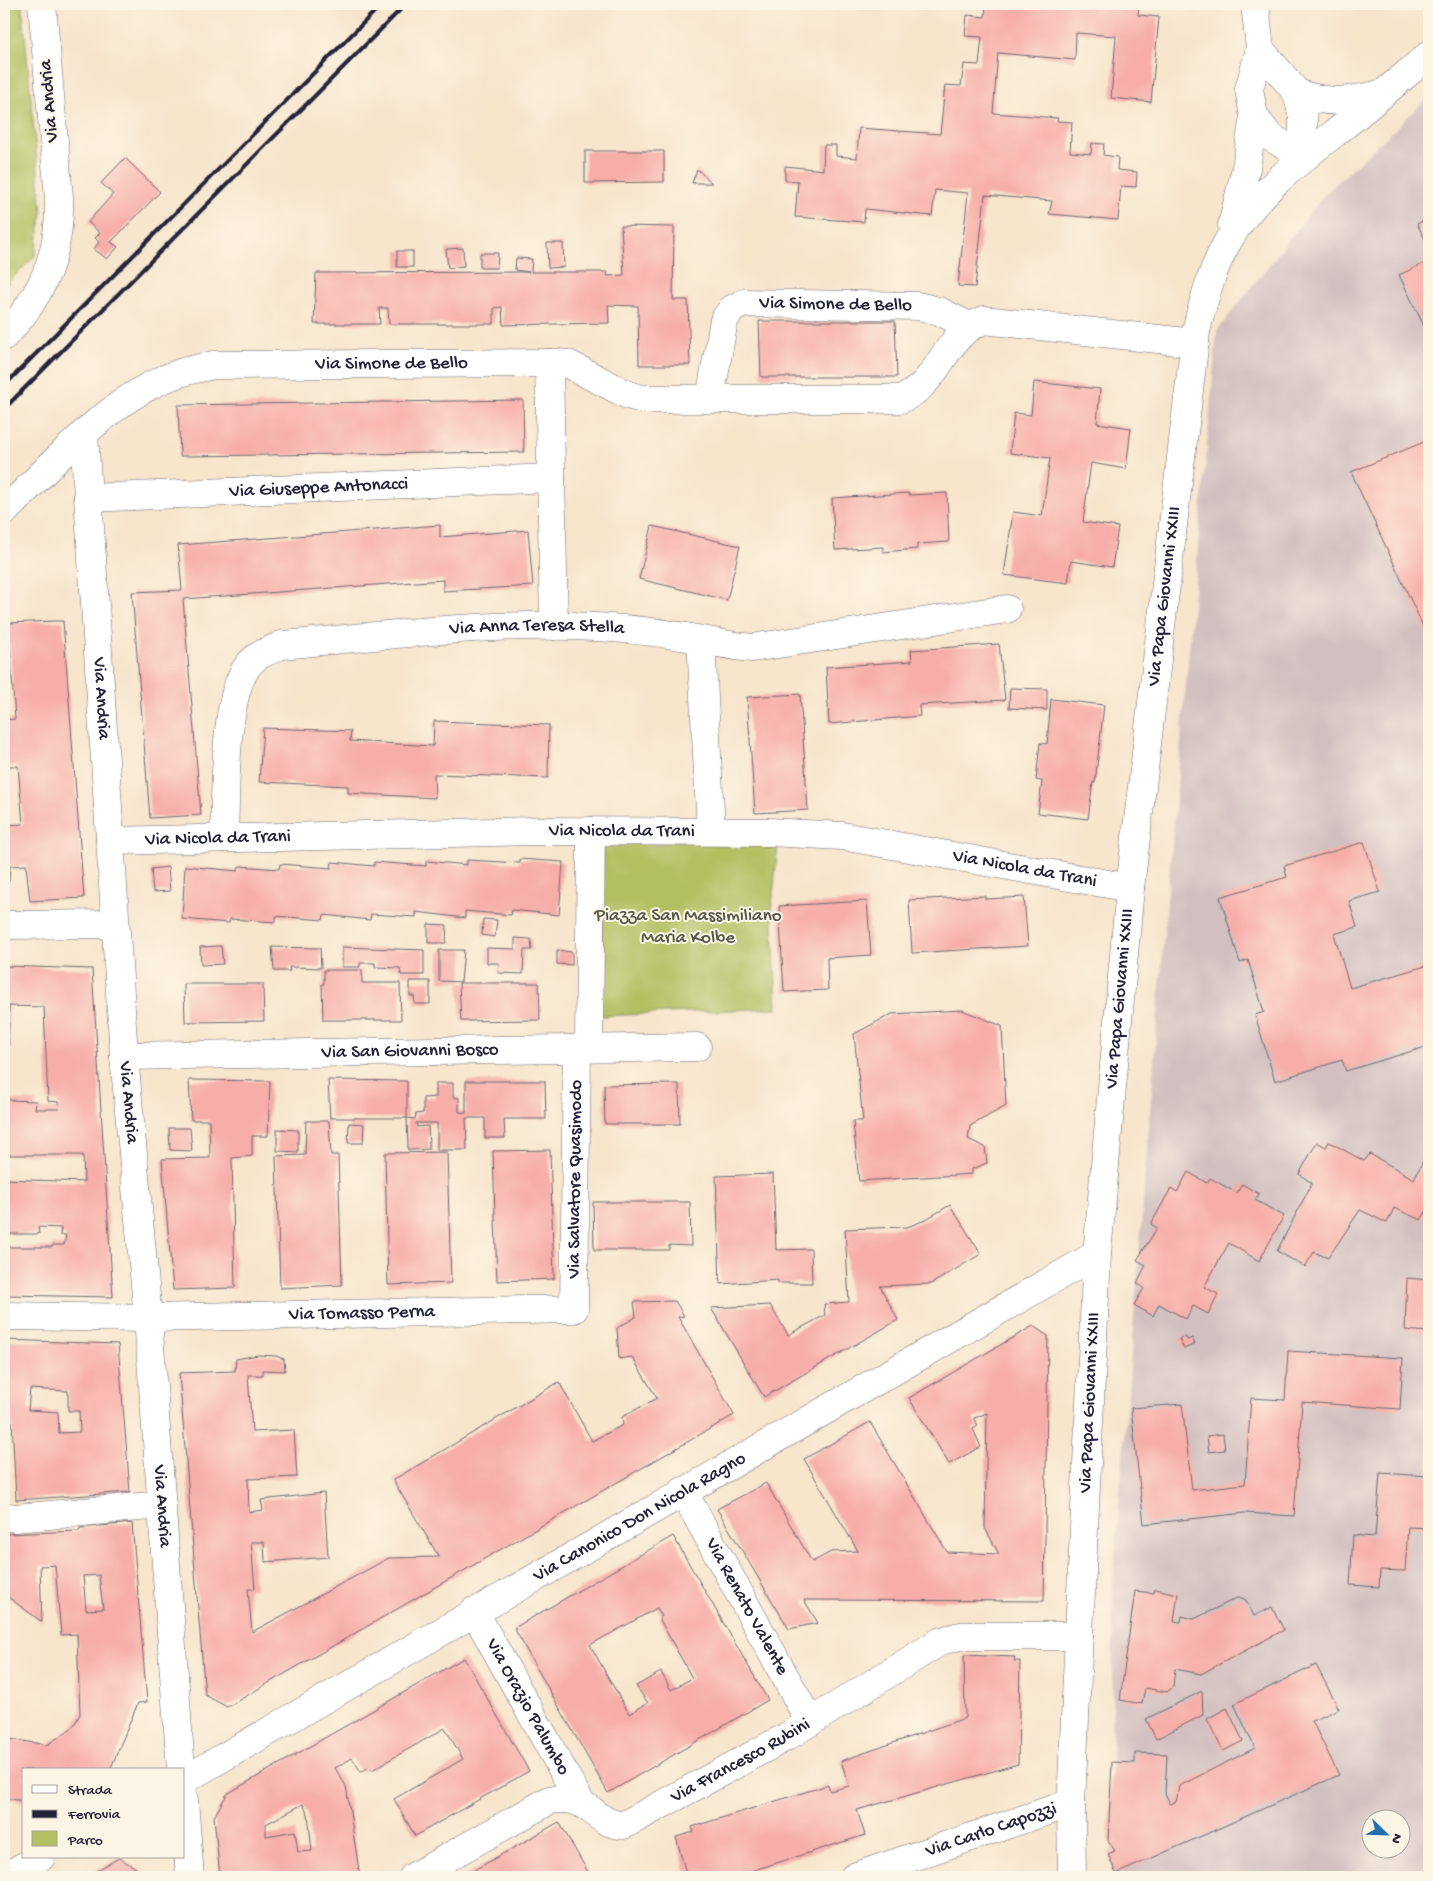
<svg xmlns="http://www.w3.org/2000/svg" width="1433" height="1881" viewBox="0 0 1433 1881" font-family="'Gochi Hand',sans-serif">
  <rect width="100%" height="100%" fill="#fcf5e5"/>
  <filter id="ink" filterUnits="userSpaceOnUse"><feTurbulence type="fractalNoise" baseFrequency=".02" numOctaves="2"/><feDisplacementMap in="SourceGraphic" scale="10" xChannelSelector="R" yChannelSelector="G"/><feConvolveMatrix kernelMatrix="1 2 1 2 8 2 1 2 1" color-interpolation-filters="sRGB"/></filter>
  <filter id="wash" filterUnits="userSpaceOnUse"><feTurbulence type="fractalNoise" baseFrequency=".0096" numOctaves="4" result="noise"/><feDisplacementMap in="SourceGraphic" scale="20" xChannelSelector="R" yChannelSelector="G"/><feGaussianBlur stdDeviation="1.12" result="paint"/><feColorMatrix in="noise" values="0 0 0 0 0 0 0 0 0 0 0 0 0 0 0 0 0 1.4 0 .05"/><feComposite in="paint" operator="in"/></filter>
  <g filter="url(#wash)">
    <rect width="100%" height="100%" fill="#f7e5cc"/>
    <path fill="#d2bfc0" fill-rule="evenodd" d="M 1429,97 L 1429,1877 L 1112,1877 L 1113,1584 L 1164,935 L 1217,331 L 1325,194 ZM 1370,1818 L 1400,1818 L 1400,1848 L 1370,1848 Z"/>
    <g fill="#b3c062" stroke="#6a714e">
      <polygon points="4,4 22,4 42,213 35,256 4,287"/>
      <polygon points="602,840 778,843 772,906 777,1008 601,1016"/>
    </g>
    <g id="blocks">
      <g fill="#f7aea9" fill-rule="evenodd">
        <polygon points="986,4 1139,4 1138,15 1159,17 1151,102 1111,98 1116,36 1076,33 1075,60 998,53 993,113 1058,118 1057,121 1072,122 1070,152 1091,154 1092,143 1104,144 1103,155 1118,157 1117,170 1137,172 1136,187 1121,186 1118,220 1049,214 1052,201 985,195 975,287 958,286 968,193 935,190 932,216 865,209 864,222 795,217 798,181 785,180 785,166 823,170 824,145 836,145 836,156 857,158 859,128 940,134 945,85 961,86 964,64 979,65 982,37 965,36 967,15 985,17"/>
        <polygon points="585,151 664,151 664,182 585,183"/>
        <polygon points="125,158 160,192 111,242 118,247 107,259 94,249 99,242 95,238 100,233 88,222 113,194 101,183"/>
        <polygon points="697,169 712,183 692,183"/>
        <polygon points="1429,218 1429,247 1417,224"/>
        <polygon points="621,226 674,227 673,300 688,300 690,365 639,365 638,306 608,305 609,323 503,325 502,307 494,308 494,324 389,324 388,308 379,308 380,324 314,324 316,273 529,272 515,270 516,258 532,259 531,272 608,272 607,276 624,275"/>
        <polygon points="547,243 563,243 564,267 548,268"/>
        <polygon points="463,248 464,266 448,268 446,249"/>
        <rect x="397" y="251" width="16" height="16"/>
        <polygon points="480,253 498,253 497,268 480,268"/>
        <polygon points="1429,261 1429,336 1399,275"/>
        <polygon points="759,321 895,321 897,377 761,377"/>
        <polygon points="1034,382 1100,389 1097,423 1131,428 1126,469 1091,463 1083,522 1118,527 1112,567 1071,561 1068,583 1004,575 1013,512 1042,516 1050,458 1010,453 1014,413 1031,415"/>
        <polygon points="523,400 524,452 180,456 178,405"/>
        <polygon points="1429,440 1429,639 1351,472"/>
        <polygon points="909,493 909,495 947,493 949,542 917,544 917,549 883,552 883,547 835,550 832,498"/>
        <polygon points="440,525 440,537 528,530 533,586 443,591 443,580 183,599 201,815 150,818 132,592 182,590 178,545"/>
        <polygon points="652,526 740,546 727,600 639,579"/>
        <polygon points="54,621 63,621 84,898 30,901 26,865 10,866 9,881 4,881 4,825 23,824 18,766 4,766 4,720 15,719 8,623"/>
        <polygon points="999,644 1005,700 919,705 920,716 829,724 826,667 912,661 911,650"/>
        <polygon points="1010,688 1047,689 1047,710 1009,708"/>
        <polygon points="800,694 808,810 755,813 747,697"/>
        <polygon points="1051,699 1104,705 1095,783 1093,782 1088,819 1038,813 1042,781 1036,780 1040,743 1047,744"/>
        <polygon points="434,721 549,725 548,778 434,774 435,798 348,793 348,786 259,782 263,728 351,731 350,741 433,746"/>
        <polygon points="1364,842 1380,892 1349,901 1357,927 1334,934 1350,988 1429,965 1429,1046 1346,1071 1342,1060 1275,1081 1255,1015 1264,1012 1248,960 1240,963 1220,897 1287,877 1284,866"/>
        <polygon points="520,859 563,862 559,915 512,910 511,915 465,911 465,918 416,912 416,917 371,914 370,920 324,915 323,920 276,916 276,922 230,919 229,923 182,919 185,866 238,871 239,866 279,869 280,864 331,868 332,862 374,866 374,862 426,866 426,861 467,865 467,860 520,863"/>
        <polygon points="168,867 170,891 153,892 151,869"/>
        <polygon points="985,896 985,899 1024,897 1028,946 912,953 909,900"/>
        <polygon points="867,901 871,955 827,958 828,990 784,992 779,906"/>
        <polygon points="483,919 497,920 495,937 482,935"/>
        <polygon points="428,924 447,925 446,943 428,943"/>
        <polygon points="515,938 531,939 532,950 524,950 523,974 498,973 499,963 487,963 487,948 515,949"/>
        <polygon points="221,946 223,964 201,965 200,947"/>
        <polygon points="272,947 320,948 321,968 289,967 290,971 274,971"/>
        <polygon points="342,947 424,950 424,975 401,975 400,968 375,967 375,963 360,963 360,967 342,967"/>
        <polygon points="439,950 464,950 461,982 439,981"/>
        <polygon points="557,950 572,952 572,965 557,964"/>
        <path d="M 4,966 L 92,969 L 113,1297 L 4,1295 L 4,1247 L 52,1247 L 53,1245 L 64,1245 L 66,1235 L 60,1235 L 61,1228 L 38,1227 L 39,1234 L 4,1234 L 4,1179 L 84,1182 L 83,1155 L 4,1155 ZM 9,1006 L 44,1007 L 48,1101 L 58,1102 L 59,1109 L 35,1109 L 36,1101 L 8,1100 Z"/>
        <polygon points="324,970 362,970 362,983 400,983 401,1020 323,1020 322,984 324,984"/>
        <polygon points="410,981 430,981 430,1004 415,1004 414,996 410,996"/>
        <polygon points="459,983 539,983 540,1020 461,1021"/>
        <polygon points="184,984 263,984 264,1021 185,1022"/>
        <polygon points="962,1010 1002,1026 1006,1106 970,1126 968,1139 985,1147 987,1163 972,1169 972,1174 859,1181 853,1121 863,1121 854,1034 892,1014"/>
        <polygon points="189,1080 270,1081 268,1136 252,1136 252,1156 232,1158 235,1288 173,1290 162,1159 210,1158 209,1120 191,1120"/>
        <polygon points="328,1080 407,1081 407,1118 415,1119 416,1114 423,1113 423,1098 436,1097 436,1083 453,1083 453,1097 459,1098 459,1112 466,1113 466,1081 545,1081 546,1119 504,1119 505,1138 485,1138 485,1118 466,1118 467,1150 437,1150 437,1123 416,1123 417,1127 428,1126 429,1149 408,1150 407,1118 330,1118"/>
        <polygon points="679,1084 680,1124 605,1124 604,1085"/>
        <polygon points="306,1121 329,1121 331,1155 338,1155 342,1285 280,1288 276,1156 305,1155"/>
        <polygon points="349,1123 364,1124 363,1143 348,1143"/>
        <polygon points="169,1128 190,1128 192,1151 170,1150"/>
        <polygon points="277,1129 298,1130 298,1152 277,1151"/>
        <polygon points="1317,1142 1326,1147 1329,1142 1364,1161 1370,1154 1414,1179 1429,1149 1429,1207 1421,1220 1394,1208 1387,1223 1360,1210 1328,1258 1314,1252 1305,1267 1277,1251 1312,1183 1299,1174"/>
        <polygon points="550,1150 554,1279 497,1281 493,1151"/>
        <polygon points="447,1152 451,1283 388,1285 385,1153"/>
        <polygon points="1188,1172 1207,1183 1210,1178 1237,1193 1242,1184 1259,1194 1255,1200 1284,1216 1259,1261 1229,1243 1204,1287 1218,1294 1208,1314 1193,1306 1186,1319 1159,1304 1153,1316 1134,1305 1144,1288 1137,1283 1146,1265 1137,1260 1157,1228 1151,1224 1171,1188 1177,1192"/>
        <polygon points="773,1174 776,1250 811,1249 812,1283 778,1283 778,1280 720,1284 716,1176"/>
        <polygon points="593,1202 690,1202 691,1246 669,1245 669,1250 594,1250"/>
        <polygon points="950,1205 981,1254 931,1284 880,1286 898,1320 764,1397 711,1308 770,1305 788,1335 825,1315 824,1304 849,1302 845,1229 907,1227 923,1221"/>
        <polygon points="1407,1278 1429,1280 1429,1332 1405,1330"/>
        <polygon points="675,1301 684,1316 678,1317 734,1415 227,1707 205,1695 179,1373 235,1371 236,1359 258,1355 276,1356 284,1359 285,1371 263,1370 263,1375 248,1375 252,1432 294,1430 297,1477 248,1479 249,1512 263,1510 261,1500 324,1493 328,1557 265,1562 264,1542 251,1542 255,1589 248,1589 252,1632 389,1558 439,1557 393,1480 559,1382 592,1441 623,1425 622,1417 657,1398 632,1357 619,1359 617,1328 636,1317 634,1302"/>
        <polygon points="1033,1326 1048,1336 1044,1601 804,1600 818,1623 789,1629 717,1509 766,1483 812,1562 831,1552 858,1551 804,1459 870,1422 947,1552 999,1554 985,1528 987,1413 974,1418 978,1426 973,1429 981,1447 949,1464 909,1398"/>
        <polygon points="1185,1336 1187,1340 1192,1338 1195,1344 1184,1349 1179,1339"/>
        <path d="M 4,1340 L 118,1344 L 130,1492 L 16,1500 L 12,1421 L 4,1421 ZM 30,1389 L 68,1391 L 68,1411 L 79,1411 L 80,1432 L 59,1433 L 58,1412 L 28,1410 Z"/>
        <polygon points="1288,1351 1403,1358 1400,1409 1302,1402 1294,1516 1245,1513 1144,1524 1131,1408 1182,1404 1192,1490 1245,1484 1251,1398 1285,1400"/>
        <polygon points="1223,1434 1225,1450 1209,1452 1207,1436"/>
        <polygon points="1380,1473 1429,1476 1429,1528 1408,1527 1405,1571 1380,1570 1379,1587 1350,1585 1353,1535 1375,1537"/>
        <path d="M 132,1523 L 147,1702 L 138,1703 L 110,1770 L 24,1770 L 24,1801 L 4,1798 L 4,1738 L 47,1745 L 73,1727 L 80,1714 L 77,1634 L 61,1635 L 55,1565 L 40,1566 L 42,1622 L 4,1594 L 4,1534 L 79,1531 L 80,1528 ZM 99,1575 L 103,1609 L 86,1610 L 83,1576 Z"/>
        <path d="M 673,1536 L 768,1700 L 608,1793 L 514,1628 ZM 657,1608 L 662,1616 L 659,1618 L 692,1678 L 671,1690 L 661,1672 L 636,1686 L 648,1703 L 629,1714 L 590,1645 Z"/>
        <polygon points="1155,1589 1178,1594 1174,1621 1181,1622 1182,1616 1194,1619 1239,1597 1246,1600 1254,1616 1272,1607 1284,1630 1201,1674 1175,1669 1173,1687 1167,1692 1145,1688 1142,1704 1120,1700 1135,1591 1154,1593"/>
        <polygon points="964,1655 1015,1657 1014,1661 1020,1661 1018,1764 857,1810 865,1835 732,1877 687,1877 676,1837 694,1832 692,1827 828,1785 830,1791 849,1786 841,1761 965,1718"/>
        <path d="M 464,1658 L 529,1771 L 415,1836 L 394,1799 L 463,1759 L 445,1728 L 372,1770 L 369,1767 L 361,1772 L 352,1758 L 335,1768 L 346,1786 L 360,1877 L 220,1877 L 214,1817 L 227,1794 ZM 303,1804 L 308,1814 L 312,1851 L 298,1852 L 295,1831 L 266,1836 L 266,1824 Z"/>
        <polygon points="1316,1665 1339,1709 1312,1721 1339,1775 1116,1874 1108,1854 1115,1851 1108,1840 1112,1762 1135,1763 1135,1753 1167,1754 1165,1793 1170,1804 1176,1802 1179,1786 1255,1748 1234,1704"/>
        <polygon points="1202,1691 1203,1715 1156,1739 1146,1719"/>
        <polygon points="1227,1708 1243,1741 1223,1751 1207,1719"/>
        <polygon points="559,1822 591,1877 462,1877"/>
        <polygon points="119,1858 151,1877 85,1877"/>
      </g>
    </g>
  </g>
  <g filter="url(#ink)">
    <use href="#blocks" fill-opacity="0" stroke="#6d666e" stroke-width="1"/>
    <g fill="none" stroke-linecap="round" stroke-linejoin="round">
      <g stroke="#6d666e" stroke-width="29">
        <g id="street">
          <polyline points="549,363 554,626"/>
          <path id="s1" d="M 710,398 L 724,320 L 732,309 L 744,303 L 918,306 L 939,311 L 969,326"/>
          <path id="s2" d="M 84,434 L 124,1056 L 148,1318 L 181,1770"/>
          <path id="s3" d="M 88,498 L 551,478"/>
          <path id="s4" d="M 4,512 C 53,464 113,394 180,373 C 191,369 202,368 213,365 L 558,363 L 568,364 L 628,395 L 642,399 L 901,399 C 942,382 941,337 984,320 L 1195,343"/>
          <polyline points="701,641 711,830"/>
          <path id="s5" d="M 224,838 C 226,796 223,700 247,667 C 255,655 270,650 282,645 C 378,636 474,624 571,626 C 607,627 645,630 680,636 C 705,640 727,646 752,648 L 1007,609"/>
          <path id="s6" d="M 110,841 L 533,831 L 769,832 L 842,836 L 1130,888"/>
          <polyline points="4,925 115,924"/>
          <polyline points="589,1048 591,831"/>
          <path id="s7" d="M 124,1056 L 697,1047"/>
          <path id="s8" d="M 4,1316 L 148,1318 L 574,1309 L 577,1048"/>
          <path id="s9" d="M 683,1491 L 810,1722"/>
          <polyline points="4,1516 15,1518 162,1505"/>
          <path id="s10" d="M 474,1611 L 581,1803"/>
          <polyline points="184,1800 190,1877"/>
          <path id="s11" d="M 413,1877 L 550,1800 C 558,1799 567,1798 575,1801 C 594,1807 602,1826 624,1825 L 786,1737 L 941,1641 L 960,1636 L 1079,1636"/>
          <path id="s12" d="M 854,1877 L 1071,1803"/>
        </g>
      </g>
      <g stroke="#6d666e" stroke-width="29">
        <g id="secondary">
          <polyline points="1255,4 1260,49 1249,89 1254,116 1270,137 1303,156 1303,117 1297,93 1260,49"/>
          <path d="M 1297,93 C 1329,104 1347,102 1380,94"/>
          <polyline points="1232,225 1246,168 1254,116"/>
          <path d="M 4,336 C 42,298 61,252 59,198 L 42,4"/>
          <path id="s13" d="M 184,1780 L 1097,1254"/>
          <polyline points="4,1877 41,1857"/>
          <path id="s14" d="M 1072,1877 L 1071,1803 L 1097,1254 L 1130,888 L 1196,331 C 1204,299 1212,269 1228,241 C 1255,195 1294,165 1335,133 C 1367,108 1398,81 1429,55"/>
        </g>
      </g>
      <use href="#street" stroke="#fff" stroke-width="28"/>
      <use href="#secondary" stroke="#fff" stroke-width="28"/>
      <g stroke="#22223b" stroke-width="4">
        <polyline points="4,386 382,4"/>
        <polyline points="4,409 406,4"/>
      </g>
    </g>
  </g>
  <g text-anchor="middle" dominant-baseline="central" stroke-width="4" stroke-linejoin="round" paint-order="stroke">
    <g font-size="19" fill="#22223b" stroke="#fcf5e5">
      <text transform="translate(50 101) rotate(-95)">Via Andria</text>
      <text stroke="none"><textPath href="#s1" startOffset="198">Via Simone de Bello</textPath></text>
      <text stroke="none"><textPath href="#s4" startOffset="439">Via Simone de Bello</textPath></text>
      <text stroke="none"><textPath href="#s3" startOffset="231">Via Giuseppe Antonacci</textPath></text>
      <text stroke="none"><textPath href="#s14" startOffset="1285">Via Papa Giovanni XXIII</textPath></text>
      <text stroke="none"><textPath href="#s5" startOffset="472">Via Anna Teresa Stella</textPath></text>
      <text stroke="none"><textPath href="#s2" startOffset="265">Via Andria</textPath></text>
      <text stroke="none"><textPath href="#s6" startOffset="512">Via Nicola da Trani</textPath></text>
      <text stroke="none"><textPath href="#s6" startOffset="108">Via Nicola da Trani</textPath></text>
      <text stroke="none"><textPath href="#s6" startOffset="918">Via Nicola da Trani</textPath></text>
      <text stroke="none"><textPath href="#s14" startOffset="880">Via Papa Giovanni XXIII</textPath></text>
      <text stroke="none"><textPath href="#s7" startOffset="286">Via San Giovanni Bosco</textPath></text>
      <text stroke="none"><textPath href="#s2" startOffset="670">Via Andria</textPath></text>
      <text stroke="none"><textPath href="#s8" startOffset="700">Via Salvatore Quasimodo</textPath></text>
      <text stroke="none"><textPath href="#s8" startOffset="358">Via Tomasso Perna</textPath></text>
      <text stroke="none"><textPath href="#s14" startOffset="475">Via Papa Giovanni XXIII</textPath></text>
      <text stroke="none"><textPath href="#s2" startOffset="1075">Via Andria</textPath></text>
      <text stroke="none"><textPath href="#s13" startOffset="526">Via Canonico Don Nicola Ragno</textPath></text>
      <text stroke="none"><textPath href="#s9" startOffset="132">Via Renato Valente</textPath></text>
      <text stroke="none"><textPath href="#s10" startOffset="110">Via Orazio Palumbo</textPath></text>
      <text stroke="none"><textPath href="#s11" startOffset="371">Via Francesco Rubini</textPath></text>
      <text stroke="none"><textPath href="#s12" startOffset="145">Via Carlo Capozzi</textPath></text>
    </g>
    <g font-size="19" fill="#555949" stroke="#fcf5e5">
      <text x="688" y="916">Piazza San Massimiliano<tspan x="688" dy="22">Maria Kolbe</tspan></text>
    </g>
  </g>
  <rect width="1433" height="1881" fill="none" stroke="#fcf5e5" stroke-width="20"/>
  <rect x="22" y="1768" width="162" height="90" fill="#fcf5e5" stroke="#a5a1a1"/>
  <rect x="32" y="1785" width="25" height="8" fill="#ffffff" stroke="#a5a1a1"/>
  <text x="68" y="1794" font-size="15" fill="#22223b">Strada</text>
  <rect x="32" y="1810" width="25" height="8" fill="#22223b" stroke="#a5a1a1"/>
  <text x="68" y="1818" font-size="15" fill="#22223b">Ferrovia</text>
  <rect x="32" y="1831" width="25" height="15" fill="#b3c062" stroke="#a5a1a1"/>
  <text x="68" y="1844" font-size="15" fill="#22223b">Parco</text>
  <g transform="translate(1386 1834) rotate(113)"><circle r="24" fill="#fcf5e5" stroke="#a5a1a1"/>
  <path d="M0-4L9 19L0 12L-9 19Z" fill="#1f6fb2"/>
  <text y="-8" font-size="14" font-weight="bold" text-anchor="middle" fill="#22223b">N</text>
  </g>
</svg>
